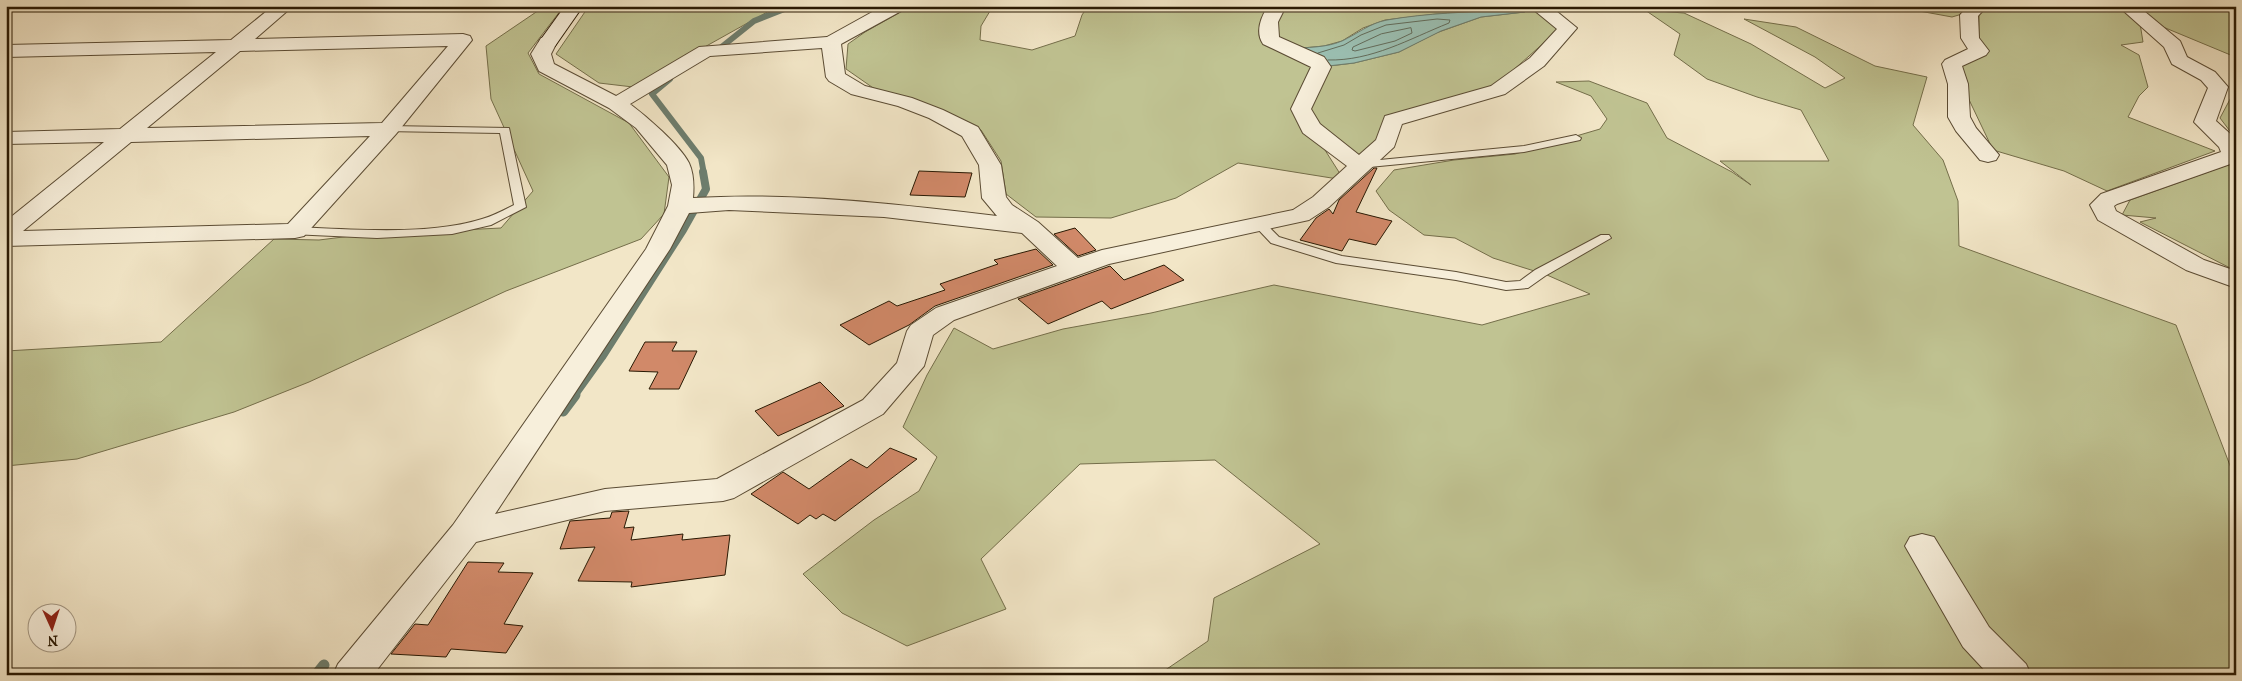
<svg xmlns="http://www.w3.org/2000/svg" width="2242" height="681" viewBox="0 0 2242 681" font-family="'IM FELL French Canon',serif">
  <rect width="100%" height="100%" fill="#f2e6c7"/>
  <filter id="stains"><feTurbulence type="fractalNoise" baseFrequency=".004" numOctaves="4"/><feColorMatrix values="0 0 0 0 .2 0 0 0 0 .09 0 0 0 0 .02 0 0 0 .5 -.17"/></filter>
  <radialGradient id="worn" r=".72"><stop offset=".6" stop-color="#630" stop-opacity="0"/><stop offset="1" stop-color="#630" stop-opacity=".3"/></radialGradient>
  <g fill="#c0c392" stroke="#746e4a" fill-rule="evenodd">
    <polygon points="545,6 564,6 528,53 539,74 629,123 669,177 664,214 641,239 506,291 309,382 234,412 77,459 6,466 6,351 161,342 274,239 319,240 359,235 501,228 533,191 491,99 486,46"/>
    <polygon points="589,6 778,6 633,87 599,83 556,54"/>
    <path d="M 911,6 L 993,6 L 981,26 L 980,40 L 1032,50 L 1075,36 L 1082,15 L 1088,6 L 1529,6 L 1564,25 L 1511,72 L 1514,78 L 1393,120 L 1359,165 L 1311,128 L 1344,180 L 1238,163 L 1176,198 L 1111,218 L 1036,217 L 1006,194 L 1001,161 L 981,130 L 935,107 L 879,92 L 846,69 L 848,44 L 865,32 ZM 1518,9 L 1524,12 L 1481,17 L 1436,33 L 1399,52 L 1354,63 L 1321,67 L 1317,61 L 1291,49 L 1324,46 L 1342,41 L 1363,28 L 1385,20 L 1436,14 Z"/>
    <polygon points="1892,6 2150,6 2143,14 2153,6 2236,6 2236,52 2233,56 2139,17 2143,42 2121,45 2139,55 2148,87 2139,96 2128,117 2215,151 2107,191 2064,171 1993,150 1952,64 1979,51 1979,9 1952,17"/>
    <polygon points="1645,10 1684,13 1751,44 1825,88 1845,78 1815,57 1744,19 1796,27 1875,66 1927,77 1913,125 1943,160 1958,201 1959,246 2176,325 2236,481 2236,675 1158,675 1208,641 1214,598 1320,544 1215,460 1080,464 981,559 1006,609 907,646 842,613 803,574 874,520 919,491 937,457 903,427 927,375 954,328 993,349 1063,329 1151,313 1274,285 1482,325 1590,294 1547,275 1493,258 1455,238 1424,235 1389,210 1376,191 1394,170 1454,160 1515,154 1600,129 1607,119 1591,96 1556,82 1589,81 1647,103 1667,138 1732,172 1751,185 1720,161 1829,161 1801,110 1757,97 1707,79 1674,55 1680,34"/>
    <polygon points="2235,90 2236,90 2236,139 2220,118"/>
    <polygon points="2236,162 2236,271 2140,222 2156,218 2122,215 2130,200"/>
  </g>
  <path fill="#9bc0b3" stroke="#6d7d6d" d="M 1509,10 L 1525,12 L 1481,17 L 1441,31 L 1399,52 L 1354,63 L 1328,66 L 1289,49 C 1307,47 1326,48 1342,41 C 1357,34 1370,23 1387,20 C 1427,13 1468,12 1509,10 Z"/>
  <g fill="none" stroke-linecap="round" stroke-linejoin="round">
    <g stroke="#626c5b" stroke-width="1">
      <polygon points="1411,28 1412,33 1395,41 1355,51 1352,50 1353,47 1381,34"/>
      <path d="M 1318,53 L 1344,45 L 1361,35 L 1386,25 L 1437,19 L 1450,20 L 1449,23 C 1409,39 1372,61 1328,60"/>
    </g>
    <g stroke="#6d7d6d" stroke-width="6">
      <polyline points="714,53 754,21 792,6"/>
      <polyline points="670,79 652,94 701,158 704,174"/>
    </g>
    <polyline stroke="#6d7d6d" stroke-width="8" points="574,396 602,357 683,230 706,189 703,172"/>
    <g stroke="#6d7d6d" stroke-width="11">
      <polyline points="563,411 575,395"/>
      <polyline points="316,675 324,665"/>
    </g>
  </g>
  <g fill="#d18969" stroke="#291903">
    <polygon points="1374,168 1377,168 1356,212 1392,221 1376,245 1349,239 1342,251 1300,240 1316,218 1329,209 1333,214 1339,200"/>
    <polygon points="919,171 972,173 965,197 910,195"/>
    <polygon points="1075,228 1096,250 1078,256 1054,234"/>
    <polygon points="1036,249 1053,265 935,306 909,325 869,345 840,325 889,301 897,306 945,290 940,284 998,264 994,260"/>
    <polygon points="1164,265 1184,280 1111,309 1102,301 1048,324 1018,299 1110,266 1124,280"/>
    <polygon points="645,342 677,342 672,351 697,351 679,389 649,389 658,372 629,371"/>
    <polygon points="820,382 844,406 778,436 755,411"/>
    <polygon points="890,448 917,459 835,521 823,514 816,519 810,515 798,524 751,494 783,472 809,489 851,459 867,468"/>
    <polygon points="629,511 624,528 634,527 631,540 683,534 682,540 730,535 725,575 631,587 632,582 578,581 595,547 560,549 570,521 610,518 612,512"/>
    <polygon points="468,562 504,563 498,572 533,573 504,624 523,626 506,653 451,649 446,657 391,654 415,624 428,625"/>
  </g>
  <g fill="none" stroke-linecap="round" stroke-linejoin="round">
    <g stroke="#5b4c34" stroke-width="2">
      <g id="lane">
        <path d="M 388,126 L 509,128 L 526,207 L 491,225 L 452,234 L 377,238 L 291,234 L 289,231 L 291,228 L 295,227 C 351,229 428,236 482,219 C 493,216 504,210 514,205 L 500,133 L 384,131 L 383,129 Z"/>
        <polygon points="1576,135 1581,138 1580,140 1524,152 1359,168 1353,165 1359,162 1524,146"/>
        <polygon points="1259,220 1263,221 1279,237 1342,256 1456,272 1506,282 1520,281 1535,270 1601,235 1609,235 1611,238 1545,276 1528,288 1506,290 1456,280 1336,263 1271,243 1253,224"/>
      </g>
    </g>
    <g stroke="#5b4c34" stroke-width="2">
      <g id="street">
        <path d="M 273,6 L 293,6 L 255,39 L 463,34 L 470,36 L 472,40 L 396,134 L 304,236 L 295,238 L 6,246 L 6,221 L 104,142 L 6,144 L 6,132 L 120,129 L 216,52 L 6,57 L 6,45 L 231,40 ZM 448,46 L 382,123 L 147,128 L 240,51 ZM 370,136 L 288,224 L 23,231 L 131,142 Z"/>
        <path d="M 883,6 L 906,6 L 903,10 L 841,44 L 845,74 L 865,86 L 912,98 L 943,110 L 978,127 L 1001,165 L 1006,197 L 1012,205 L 1038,222 L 1078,258 L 1102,250 L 1293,210 L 1313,197 L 1347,166 L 1303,133 L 1291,109 L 1311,67 L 1263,44 C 1255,32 1261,17 1268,6 L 1286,6 L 1278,22 L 1279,37 L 1324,57 L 1331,67 L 1311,109 L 1320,124 L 1359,155 L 1376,140 L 1385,116 L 1491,86 L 1530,58 L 1557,29 L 1529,6 L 1550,6 L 1577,28 L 1544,66 L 1505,94 L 1402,124 L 1394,147 L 1329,207 L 1309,220 L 1109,264 L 954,320 L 933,335 L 924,366 L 883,414 L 734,498 L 723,501 L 605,511 L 476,542 L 373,675 L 333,675 L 338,664 L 453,525 L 646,249 L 668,206 L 672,185 L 667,165 L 636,128 L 609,108 L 539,71 L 531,54 L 541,38 L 548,36 L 555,38 L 557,42 L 551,54 L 554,64 L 616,96 L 699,47 L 827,37 ZM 822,48 L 826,77 L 829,81 L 851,94 L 898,106 L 929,118 L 962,136 L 979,165 L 982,198 L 997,216 C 897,204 794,192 693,198 C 694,187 694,174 689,163 C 680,145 646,116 630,104 L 710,56 ZM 729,210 L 884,217 L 1022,233 L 1057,266 L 936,308 L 911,325 L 907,331 L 897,363 L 863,400 L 717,479 L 605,489 L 495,514 L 670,249 L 689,213 Z"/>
        <polygon points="1968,6 1987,6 1978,16 1979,38 1989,51 1986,55 1962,66 1968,84 1970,117 1976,128 1999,155 1996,160 1988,162 1980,160 1956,131 1948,117 1948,84 1942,64 1945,60 1968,49 1961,38 1960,15"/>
        <polygon points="2118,6 2138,6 2180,41 2187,57 2215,72 2228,87 2216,121 2236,139 2236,162 2117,204 2114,206 2116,211 2204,260 2236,271 2236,288 2186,270 2098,220 2090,205 2101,194 2221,152 2219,147 2194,122 2208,88 2201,80 2172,64 2164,47"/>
        <polygon points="1922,534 1934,537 1989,627 2026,664 2031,675 1989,675 1963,647 1905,546 1910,537"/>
      </g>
    </g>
    <g stroke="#291903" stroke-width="2">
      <polygon id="secondary" points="565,6 583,6 555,46 548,48 541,46 539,42"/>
    </g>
    <use href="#lane" fill="#f7efdb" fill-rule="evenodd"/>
    <use href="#street" fill="#f7efdb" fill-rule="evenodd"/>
    <use href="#secondary" fill="#f7efdb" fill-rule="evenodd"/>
  </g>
  <rect width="2242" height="681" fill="none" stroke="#f2e6c7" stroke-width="25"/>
  <rect x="8" y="8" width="2227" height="666" fill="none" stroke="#291903" stroke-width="2.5"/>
  <rect x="12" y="12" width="2217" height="656" fill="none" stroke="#291903"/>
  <g transform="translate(52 628) rotate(177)"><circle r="24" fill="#f7efdb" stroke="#a59985"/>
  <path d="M0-4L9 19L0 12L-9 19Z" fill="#8f2418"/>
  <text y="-8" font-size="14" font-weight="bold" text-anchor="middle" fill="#291903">N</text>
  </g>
  <rect width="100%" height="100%" filter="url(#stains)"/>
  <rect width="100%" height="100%" fill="url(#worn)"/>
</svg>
